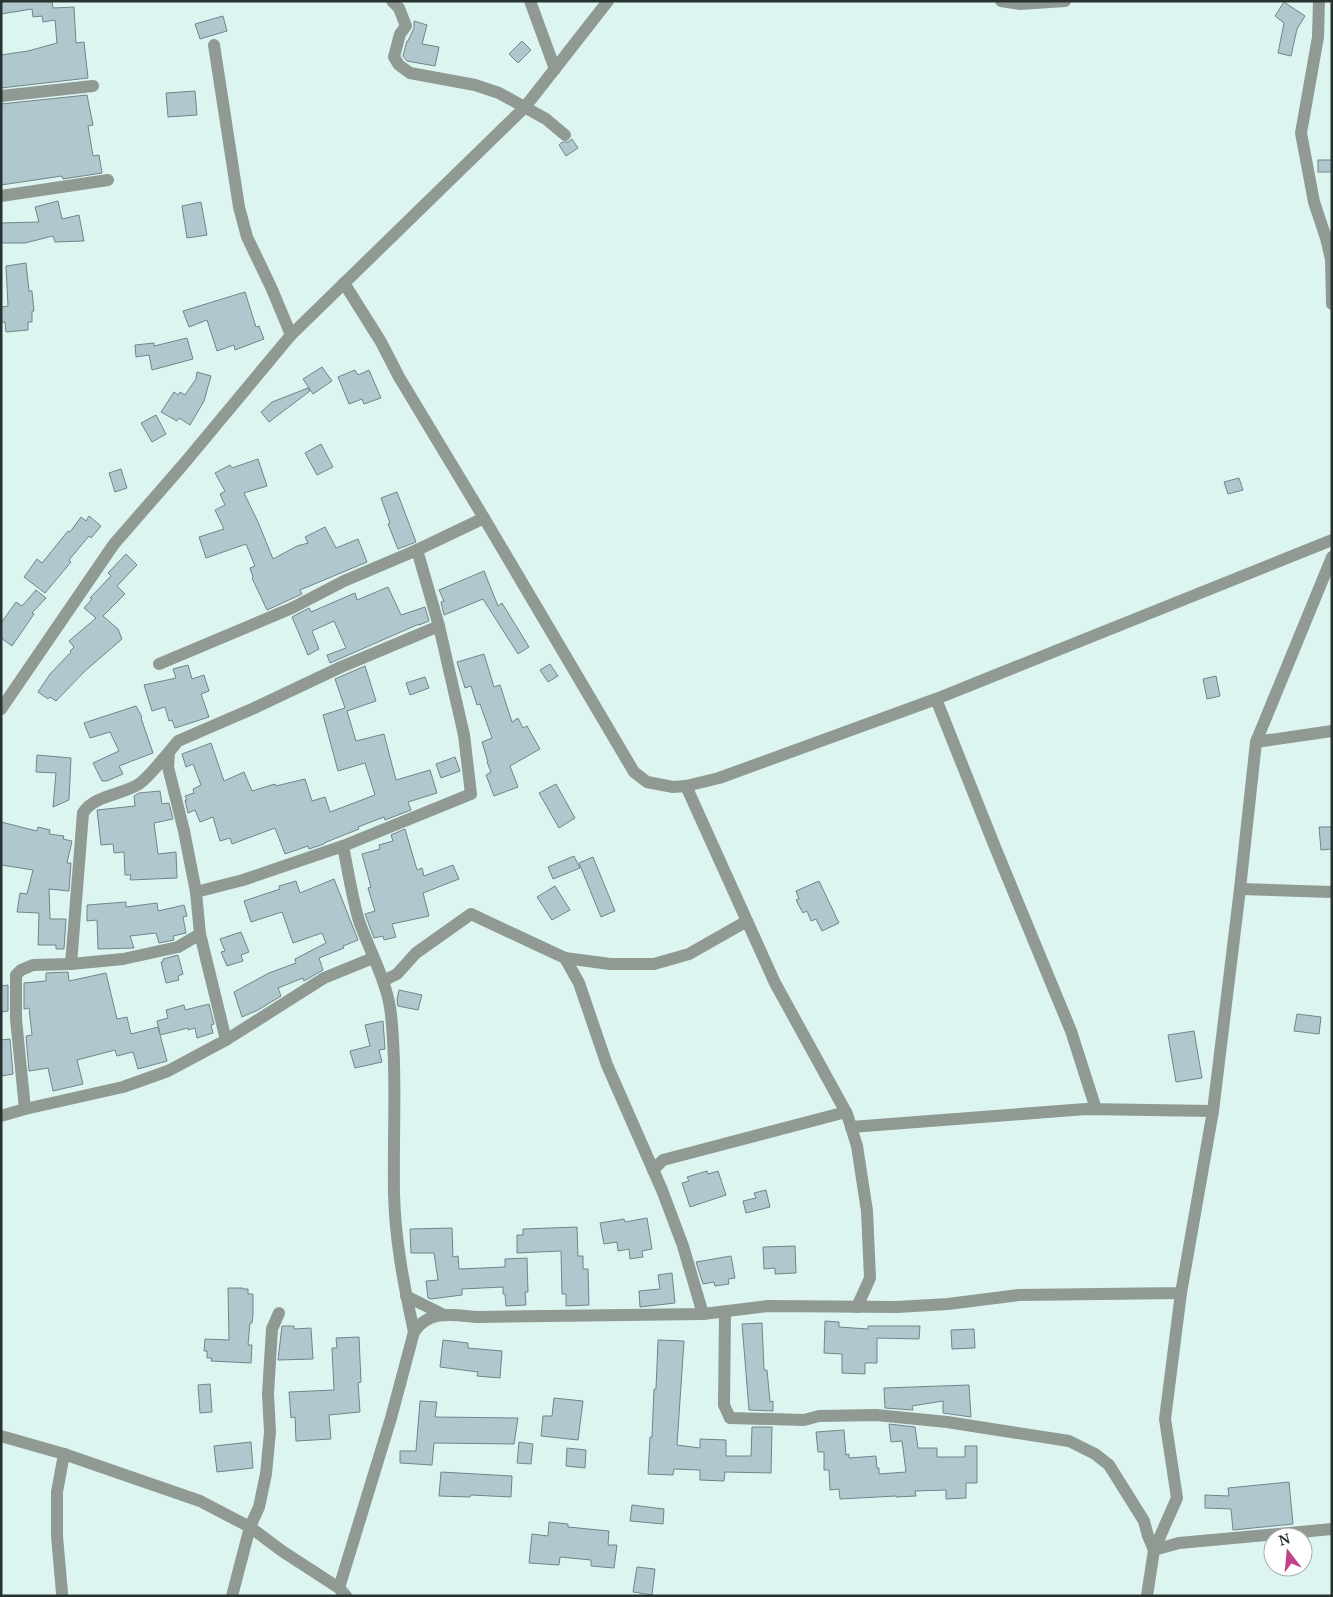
<svg xmlns="http://www.w3.org/2000/svg" width="1333" height="1597" viewBox="0 0 1333 1597" font-family="'Noto Serif',serif">
	<style>
		.building { fill: #b1c7ce; stroke: #70858b }
		.lines { fill: none; stroke-linecap: round; stroke-linejoin: round }
		.minor { stroke: #919993; stroke-width: 12 }
	</style>
	<rect width="100%" height="100%" fill="#ddf5f1"/>
	<g class="building">
		<polygon points="1,1 52,1 53,8 74,7 76,43 84,42 88,78 1,88 1,55 28,51 57,43 55,20 43,22 42,16 33,17 32,9 1,14"/>
		<polygon points="1284,2 1305,16 1297,29 1291,56 1278,53 1284,23 1275,16"/>
		<polygon points="223,16 227,31 200,39 195,24"/>
		<polygon points="414,21 427,25 422,44 439,47 435,66 407,61 403,56 407,41 408,41 414,28"/>
		<polygon points="522,41 531,50 518,63 509,54"/>
		<polygon points="195,91 197,115 168,117 166,93"/>
		<polygon points="87,95 93,125 88,126 93,156 99,155 102,173 63,179 62,176 1,185 1,104"/>
		<polygon points="572,139 578,148 566,156 559,145 562,142 568,142"/>
		<rect x="1318" y="160" width="14" height="12"/>
		<polygon points="58,201 62,219 79,215 84,241 55,242 53,236 25,243 1,243 1,223 39,222 35,207"/>
		<polygon points="201,202 207,235 187,238 182,206"/>
		<polygon points="26,263 29,291 32,291 34,311 32,311 32,322 28,322 28,330 6,332 5,322 1,323 1,307 8,306 6,266"/>
		<polygon points="245,292 256,327 259,326 264,339 235,350 234,345 217,351 207,320 189,327 183,311"/>
		<polygon points="187,338 193,359 152,370 149,355 136,357 135,345 154,343 154,346"/>
		<polygon points="322,367 332,381 313,394 303,379"/>
		<polygon points="355,370 358,375 369,370 381,398 364,404 362,399 349,404 338,377"/>
		<polygon points="197,372 211,376 204,401 190,425 179,418 177,421 161,412 174,392 178,395 180,392 185,395 196,379"/>
		<polygon points="308,388 310,391 269,422 261,412 272,402"/>
		<polygon points="156,415 166,434 152,442 141,423"/>
		<polygon points="321,444 333,467 317,475 305,453"/>
		<polygon points="258,459 267,486 244,493 258,522 273,559 297,546 308,543 305,537 325,527 336,548 358,539 367,562 300,590 302,594 267,610 252,578 253,577 250,568 255,566 246,544 206,558 199,537 224,529 215,510 225,505 220,494 225,491 215,473 230,465 232,468"/>
		<polygon points="121,469 127,488 115,492 109,473"/>
		<polygon points="1239,478 1243,490 1228,494 1224,482"/>
		<polygon points="397,492 416,542 398,549 388,524 390,523 381,498"/>
		<polygon points="89,516 101,526 91,538 89,536 69,560 71,562 45,593 24,577 37,559 42,563 68,531 70,532 81,517 86,521"/>
		<polygon points="126,554 137,565 117,586 125,594 103,616 118,629 122,639 85,671 56,701 50,697 48,699 38,692 50,674 71,652 70,651 74,647 69,641 96,618 84,608 92,599 90,598 111,576 108,573"/>
		<polygon points="484,571 498,606 502,603 529,647 518,654 483,599 444,615 441,602 444,601 439,590"/>
		<polygon points="388,587 401,615 425,607 429,621 419,625 419,624 330,663 327,655 346,648 334,621 312,631 319,649 308,655 292,617 309,608 311,612 355,593 357,600"/>
		<polygon points="36,590 46,598 32,613 34,614 12,646 1,638 1,623 16,602 22,606"/>
		<polygon points="484,654 494,687 500,685 512,722 518,718 523,728 527,726 540,749 510,766 518,787 494,796 486,775 491,772 487,762 488,762 482,742 492,738 480,704 477,705 471,686 465,688 457,662"/>
		<polygon points="550,664 558,676 548,682 540,670"/>
		<polygon points="188,665 192,679 204,675 209,691 201,694 209,717 175,728 172,720 169,721 165,707 152,711 144,685 176,678 173,669"/>
		<polygon points="365,666 376,701 347,711 356,741 384,734 396,780 430,770 437,793 408,802 411,810 385,820 384,817 358,827 359,829 324,843 324,844 309,849 308,846 285,854 275,828 232,844 230,838 220,841 213,817 200,822 195,810 188,813 185,800 187,800 185,796 194,793 193,789 201,785 193,764 186,767 182,754 211,743 224,781 244,772 252,791 275,784 276,786 305,779 312,801 325,797 330,812 375,795 365,763 338,771 323,715 345,708 335,679"/>
		<polygon points="1216,676 1220,696 1207,699 1203,679"/>
		<polygon points="425,677 429,688 410,695 406,683"/>
		<polygon points="136,706 142,717 141,718 153,753 119,766 123,774 107,781 102,781 93,763 119,751 110,732 90,738 84,723"/>
		<polygon points="37,755 71,758 69,800 53,807 56,773 36,772"/>
		<polygon points="455,757 460,771 441,778 436,764"/>
		<polygon points="556,784 575,818 559,828 539,793"/>
		<polygon points="160,791 162,804 169,803 173,819 154,823 158,854 176,852 177,878 130,880 131,875 125,875 124,852 114,853 113,844 101,845 97,810 135,806 134,796 139,793"/>
		<polygon points="1,822 37,831 38,827 50,830 49,834 64,836 63,839 72,841 67,863 71,863 69,891 49,889 50,919 66,919 64,949 56,949 56,945 38,945 39,913 17,912 20,893 27,894 33,870 1,865"/>
		<polygon points="1319,827 1332,827 1332,849 1321,850"/>
		<polygon points="405,829 417,870 422,868 424,876 453,865 459,879 423,893 429,916 392,924 396,937 384,940 383,936 374,938 365,914 375,911 368,888 371,887 362,854 380,849 379,845 393,841 391,835"/>
		<polygon points="574,856 580,868 553,879 548,867"/>
		<polygon points="593,857 615,911 601,917 579,863"/>
		<polygon points="334,879 358,940 343,946 344,948 319,958 323,970 304,981 303,978 278,988 281,996 258,1010 242,1017 234,992 269,973 296,963 295,959 326,943 322,933 293,943 282,912 251,922 244,901 280,889 279,886 296,881 300,893"/>
		<polygon points="819,881 839,923 822,931 816,919 811,921 807,911 803,913 796,900 799,899 796,891"/>
		<polygon points="555,886 570,910 552,920 537,897"/>
		<polygon points="126,902 126,907 157,903 158,911 184,905 187,916 183,917 186,933 173,936 174,940 159,943 156,933 130,936 134,948 98,949 97,920 87,921 87,905"/>
		<polygon points="241,932 249,952 241,955 243,961 227,966 221,952 225,951 220,939"/>
		<polygon points="178,955 183,974 178,976 179,980 166,983 161,962 163,962 163,959"/>
		<polygon points="68,972 69,981 106,973 117,1019 127,1017 131,1034 158,1027 160,1034 157,1021 168,1018 166,1010 184,1005 185,1010 209,1004 214,1024 211,1025 213,1033 197,1038 195,1028 188,1030 188,1028 160,1035 167,1061 138,1069 133,1052 117,1056 115,1050 77,1060 83,1084 53,1091 48,1068 29,1071 26,1036 32,1035 29,1008 24,1009 24,983 46,981 46,973"/>
		<polygon points="8,985 8,1011 1,1012 1,986"/>
		<polygon points="399,990 422,995 418,1010 398,1006 397,1000"/>
		<polygon points="1297,1014 1321,1017 1319,1034 1294,1031"/>
		<polygon points="383,1021 385,1049 379,1050 382,1062 355,1068 350,1051 370,1046 365,1025"/>
		<polygon points="1194,1031 1202,1078 1176,1082 1168,1035"/>
		<polygon points="10,1039 13,1074 1,1076 1,1040"/>
		<polygon points="707,1171 708,1174 718,1171 726,1195 690,1207 682,1183 689,1181 687,1177"/>
		<polygon points="766,1190 770,1207 746,1213 743,1201 756,1198 754,1193"/>
		<polygon points="647,1218 652,1249 642,1251 643,1257 630,1259 629,1249 618,1251 617,1242 604,1244 600,1223 624,1219 625,1222"/>
		<polygon points="577,1227 578,1256 583,1256 583,1269 588,1269 589,1305 566,1306 566,1294 562,1294 561,1251 517,1253 517,1235 523,1235 523,1229"/>
		<polygon points="452,1228 453,1257 458,1256 459,1269 505,1267 505,1259 527,1258 528,1292 525,1292 526,1305 506,1306 505,1294 503,1294 503,1287 462,1289 462,1295 431,1299 428,1298 426,1281 438,1280 434,1253 411,1253 410,1229"/>
		<polygon points="795,1246 796,1273 775,1274 775,1268 764,1269 763,1247"/>
		<polygon points="731,1256 735,1278 728,1279 729,1284 715,1286 714,1282 703,1284 696,1262"/>
		<polygon points="672,1273 675,1303 640,1307 639,1291 660,1289 658,1275"/>
		<polygon points="228,1288 243,1288 243,1289 248,1289 248,1294 253,1294 253,1315 252,1323 250,1323 248,1345 252,1345 251,1363 211,1361 212,1358 207,1358 207,1351 204,1351 205,1339 229,1340"/>
		<polygon points="825,1321 839,1322 839,1327 868,1329 868,1326 920,1326 919,1339 877,1338 877,1363 865,1363 865,1374 842,1373 842,1354 824,1353"/>
		<polygon points="762,1323 764,1370 767,1370 770,1402 773,1401 773,1411 749,1410 742,1324"/>
		<polygon points="282,1326 294,1326 294,1329 311,1328 313,1359 278,1360"/>
		<polygon points="974,1329 975,1348 952,1349 951,1330"/>
		<polygon points="359,1337 361,1382 358,1383 360,1412 329,1415 331,1439 296,1441 295,1417 291,1418 289,1392 334,1390 332,1348 337,1348 336,1338"/>
		<polygon points="443,1340 468,1343 468,1348 502,1351 500,1378 477,1376 478,1372 440,1367"/>
		<polygon points="658,1340 684,1341 677,1445 700,1448 700,1439 726,1440 726,1456 751,1456 752,1427 772,1427 771,1473 725,1472 724,1481 700,1480 700,1470 674,1469 673,1475 648,1474 650,1437 652,1437 654,1389 656,1389"/>
		<polygon points="210,1384 212,1412 200,1413 198,1385"/>
		<polygon points="969,1385 971,1417 943,1413 943,1401 912,1406 913,1410 885,1408 884,1388"/>
		<polygon points="554,1398 583,1401 578,1440 541,1436 543,1416 552,1416"/>
		<polygon points="420,1401 437,1402 435,1417 518,1418 514,1444 434,1443 432,1465 400,1463 400,1451 416,1451"/>
		<polygon points="889,1424 915,1427 918,1448 937,1448 937,1457 965,1457 965,1446 977,1446 977,1483 966,1483 966,1498 946,1499 946,1490 915,1491 916,1496 896,1497 896,1496 840,1499 839,1489 830,1490 829,1470 824,1470 824,1452 818,1452 816,1432 844,1430 846,1455 849,1454 849,1458 876,1456 877,1468 879,1468 879,1474 906,1472 902,1441 891,1442"/>
		<polygon points="251,1442 253,1468 217,1472 214,1446"/>
		<polygon points="519,1442 533,1444 531,1464 517,1463"/>
		<polygon points="567,1448 586,1450 585,1468 566,1466"/>
		<polygon points="441,1472 512,1476 511,1497 471,1495 470,1497 439,1496"/>
		<polygon points="1289,1482 1293,1524 1233,1530 1231,1509 1205,1508 1205,1495 1229,1496 1228,1488"/>
		<polygon points="632,1505 664,1509 663,1524 630,1521"/>
		<polygon points="549,1522 568,1524 568,1527 609,1531 608,1545 617,1545 614,1568 591,1566 591,1560 560,1557 559,1565 529,1563 532,1534 548,1536"/>
		<polygon points="637,1567 655,1569 652,1595 633,1592"/>
	</g>
	<g class="lines">
		<g class="minor">
			<polyline points="392,1 399,8 406,26 400,34 394,57 399,65 410,73 475,85 499,93 546,119 565,135"/>
			<polyline points="530,1 555,69"/>
			<polyline points="1001,1 1020,4 1065,1"/>
			<polyline points="1319,1 1318,37 1301,133 1314,202 1326,238 1331,259 1332,304"/>
			<polyline points="214,45 239,207 247,237 271,287 291,335"/>
			<polyline points="1,96 93,86"/>
			<polyline points="1,196 108,180"/>
			<polyline points="484,518 634,772 647,782 673,787 686,786 719,778 936,699 1332,540"/>
			<polyline points="159,664 292,608 344,581 417,550 484,518 399,377 381,342 344,283"/>
			<polyline points="936,699 995,847 1071,1031 1096,1109"/>
			<polyline points="1,709 114,544 182,466 291,335 525,107 608,1"/>
			<polyline points="1256,742 1332,731"/>
			<polyline points="686,786 775,983 847,1114 857,1146 867,1211 870,1278 857,1307"/>
			<path d="M 343,846 C 348,871 352,897 359,921 C 370,952 387,981 391,1014 C 397,1074 393,1133 394,1193 C 395,1240 404,1286 414,1332"/>
			<polyline points="1240,889 1332,892"/>
			<polyline points="196,892 243,880 343,846 471,794 464,735 439,626 417,550"/>
			<polyline points="565,958 579,983 607,1065 662,1190 683,1246 703,1314"/>
			<path d="M 71,964 L 83,813 C 94,795 122,795 139,784 C 150,776 160,762 169,752"/>
			<polyline points="383,981 397,974 416,953 471,914 565,958 610,964 654,964 689,954 747,921"/>
			<polyline points="226,1040 200,934 196,892 184,831 168,767 169,752 178,741 252,709 341,667 439,626"/>
			<polyline points="25,1109 16,1019 16,975 21,970 33,965 71,964 123,959 178,947 200,934"/>
			<polyline points="1,1116 25,1109 123,1087 168,1071 226,1040 324,978 373,958"/>
			<polyline points="851,1127 1086,1109 1213,1111"/>
			<polyline points="653,1170 663,1160 846,1112"/>
			<polyline points="406,1296 442,1314"/>
			<polyline points="725,1312 724,1405 730,1418 804,1420 819,1416 876,1415 947,1422 1069,1441 1095,1454 1109,1465 1144,1521 1148,1536 1154,1550 1179,1543 1332,1529"/>
			<polyline points="1,1436 64,1454 200,1501 250,1527 282,1551 339,1588 346,1596"/>
			<path d="M 339,1588 L 391,1418 L 414,1332 C 429,1309 454,1315 477,1317 L 703,1314 L 768,1306 L 897,1307 L 948,1304 L 1019,1295 L 1181,1293 L 1213,1111 L 1240,889 L 1256,742 L 1332,557"/>
			<polyline points="62,1593 57,1536 57,1492 64,1454"/>
			<polyline points="232,1596 250,1527 259,1507 266,1474 270,1432 268,1394 272,1329 279,1313"/>
			<polyline points="1147,1596 1154,1550 1177,1498 1165,1419 1181,1293"/>
		</g>
	</g>
	<rect width="1333" height="1597" fill="none" stroke="#283230" stroke-width="5"/>
	<g transform="translate(1288 1552) rotate(344)"><circle r="24" fill="#ffffff" stroke="#a9adac"/>
	<path d="M0-4L9 19L0 12L-9 19Z" fill="#c24088"/>
	<text y="-8" font-size="14" font-weight="bold" text-anchor="middle" fill="#283230">N</text>
	</g>
</svg>
